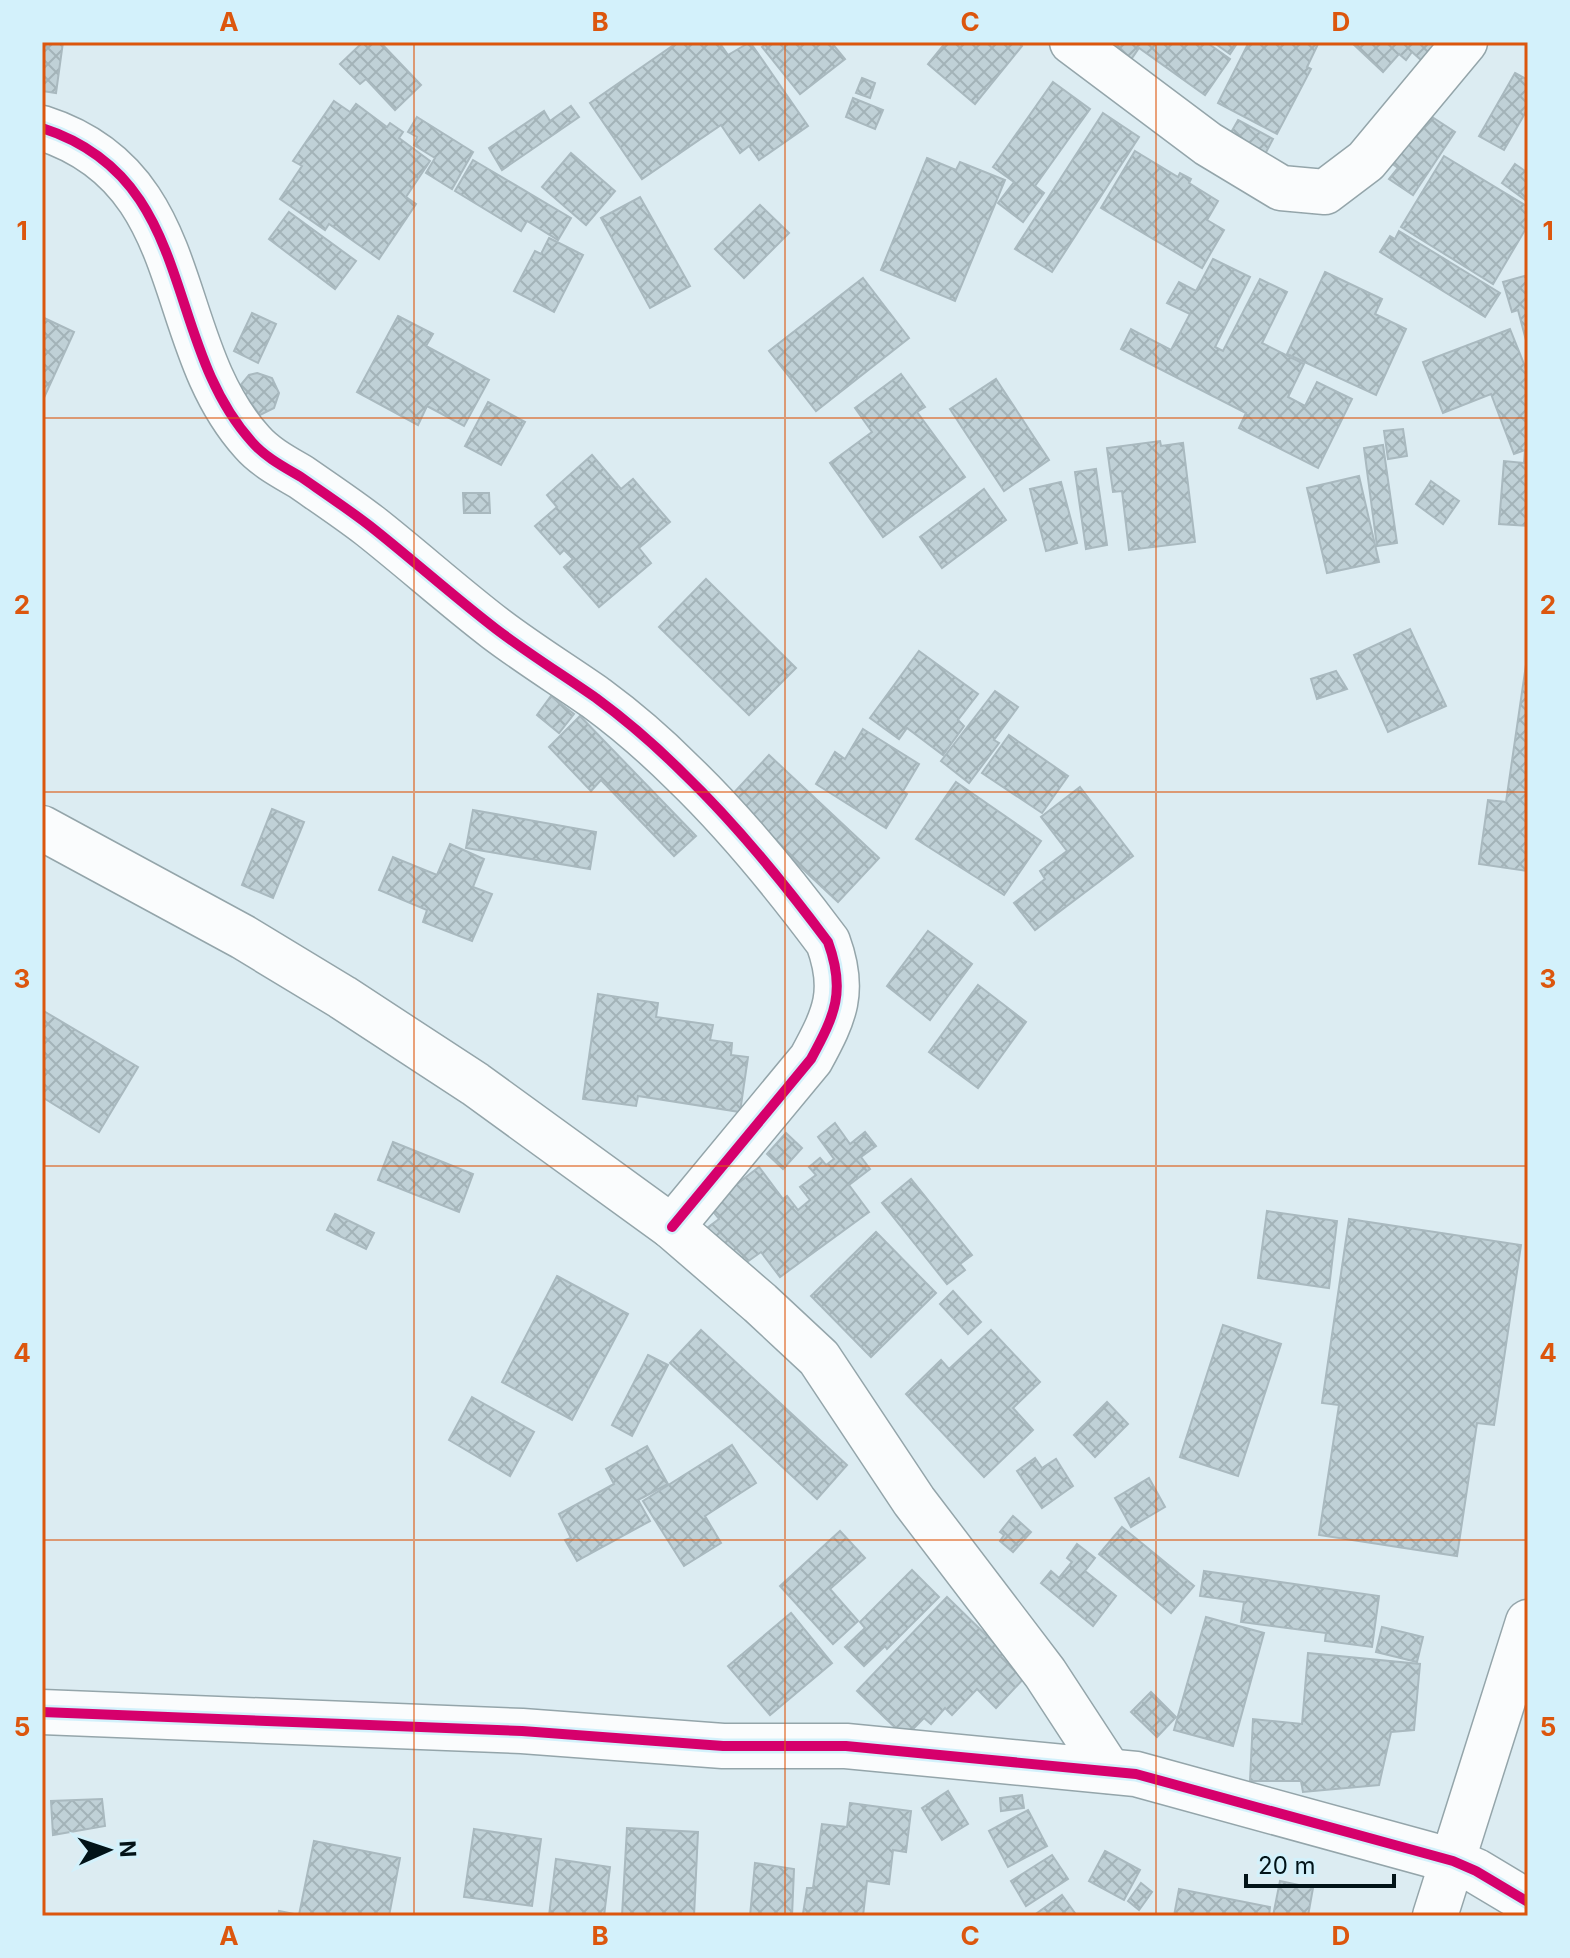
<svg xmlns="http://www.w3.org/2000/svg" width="1570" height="1958" viewBox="0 0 1570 1958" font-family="Inter,sans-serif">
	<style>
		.building { fill: url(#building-cross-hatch); stroke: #a9b9bf; stroke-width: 2 }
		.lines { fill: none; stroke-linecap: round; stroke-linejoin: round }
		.minor-casing { stroke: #94a5aa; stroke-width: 47 }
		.minor { stroke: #fafcfd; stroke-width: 44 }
		.cycleway-casing { stroke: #d3f1fb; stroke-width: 15 }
		.cycleway { stroke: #d6006c; stroke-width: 10 }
		.grid { fill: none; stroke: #dc560d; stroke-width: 2; stroke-opacity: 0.55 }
		.neatline { fill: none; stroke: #dc560d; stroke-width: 3 }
		.grid-label { font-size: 26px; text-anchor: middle; font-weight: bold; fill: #dc560d }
	</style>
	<defs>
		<pattern id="building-cross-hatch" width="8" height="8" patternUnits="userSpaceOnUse" patternTransform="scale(2)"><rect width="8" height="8" fill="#c0d1d7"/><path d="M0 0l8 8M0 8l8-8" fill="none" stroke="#a3b3b8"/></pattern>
	</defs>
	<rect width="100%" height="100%" fill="#dcecf2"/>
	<g class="building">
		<polygon points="42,42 63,42 56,93 42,91"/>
		<polygon points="363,42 380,42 421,85 395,110 366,79 360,84 340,64"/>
		<polygon points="678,42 719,42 728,55 750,42 808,126 759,160 749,146 740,153 721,125 642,179 590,103"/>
		<polygon points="768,42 831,42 845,59 800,94 762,47"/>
		<polygon points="946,42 1018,42 1022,46 975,104 928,64"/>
		<polygon points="1113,42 1206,42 1230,59 1205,95 1139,48 1121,74 1101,60"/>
		<polygon points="1213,42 1238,42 1230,54"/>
		<polygon points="1249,42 1319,42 1307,67 1311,69 1277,134 1218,103"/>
		<polygon points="1351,42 1437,42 1421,60 1412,52 1406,60 1399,54 1383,72"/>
		<polygon points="1515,73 1528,80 1528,108 1504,150 1479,136"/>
		<polygon points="862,78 875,83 870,98 856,93"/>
		<polygon points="1053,82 1090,109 1035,186 1044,193 1023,222 998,203 1014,182 993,167"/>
		<polygon points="853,98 883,110 875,129 846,117"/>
		<polygon points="334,101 350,112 356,104 387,127 390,123 403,132 399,138 430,161 406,197 416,204 379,259 329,224 325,230 280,199 302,166 293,161"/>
		<polygon points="571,106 579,117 502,170 489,148 544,111 550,121"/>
		<polygon points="1423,111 1455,132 1413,195 1389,179 1398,168 1390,162"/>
		<polygon points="1103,113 1139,137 1052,272 1015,249"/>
		<polygon points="417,117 473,152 452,189 426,173 435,158 414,145 417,137 408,132"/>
		<polygon points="1238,120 1273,139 1264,156 1229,136"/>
		<polygon points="1135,151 1178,177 1180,173 1191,179 1189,183 1218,201 1207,220 1224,230 1202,268 1101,208"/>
		<polygon points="571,153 615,191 586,225 542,187"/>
		<polygon points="1444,156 1528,207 1528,225 1493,284 1401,227"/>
		<polygon points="927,158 956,170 960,162 1005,180 955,301 881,270"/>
		<polygon points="473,160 571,218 558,240 527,221 521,231 455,191"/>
		<polygon points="1515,164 1528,173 1528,202 1502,183"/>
		<polygon points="640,197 690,286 650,308 601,218"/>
		<polygon points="760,205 789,233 744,278 715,249"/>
		<polygon points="289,212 356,261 335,289 269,239"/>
		<polygon points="1399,231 1500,293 1485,317 1380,252 1390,236 1395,239"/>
		<polygon points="549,238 583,255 554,312 514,291 535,251 541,254"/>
		<polygon points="1213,259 1250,277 1215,347 1223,351 1260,279 1287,292 1262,343 1304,364 1288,397 1305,406 1317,382 1352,399 1318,468 1239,428 1246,413 1121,349 1131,329 1171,350 1190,314 1167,303 1179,282 1196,291"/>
		<polygon points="1325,272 1382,299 1375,314 1406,329 1376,395 1287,354"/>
		<polygon points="1528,275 1528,348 1518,310 1512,312 1503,282"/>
		<polygon points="863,278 909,338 816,411 769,351"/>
		<polygon points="252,313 276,324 258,363 234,351"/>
		<polygon points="398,316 433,334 426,346 489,380 464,426 427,406 418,425 357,392"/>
		<polygon points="42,317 74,332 42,402"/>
		<polygon points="1510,329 1528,374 1528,449 1514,454 1491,394 1443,413 1423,362"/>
		<polygon points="257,373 272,378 279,393 274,408 260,415 239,387 249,375"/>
		<polygon points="901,374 925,407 917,412 965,477 883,537 830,463 872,432 855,408"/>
		<polygon points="996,379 1049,460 1004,491 950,409"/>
		<polygon points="488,402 525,422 501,465 465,446"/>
		<polygon points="1403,429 1407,456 1388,459 1384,431"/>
		<polygon points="1160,441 1161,446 1183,443 1195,542 1129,550 1122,491 1113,492 1107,448"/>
		<polygon points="1383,445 1397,543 1377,546 1364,448"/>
		<polygon points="1525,450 1528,450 1528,526 1499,524 1504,461 1524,463"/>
		<polygon points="592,455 621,489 633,479 670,522 639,548 651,563 599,607 564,567 573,559 564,550 560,554 535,526 557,507 547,495"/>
		<polygon points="1096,469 1107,545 1086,549 1075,472"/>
		<polygon points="1359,476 1379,562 1327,573 1307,488"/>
		<polygon points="1431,481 1459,501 1443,524 1416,504"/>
		<polygon points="1061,482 1077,543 1046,551 1030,489"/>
		<polygon points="984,489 1006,520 942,568 920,537"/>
		<polygon points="463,493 489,493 490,513 464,513"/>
		<polygon points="706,579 796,668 749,715 659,627"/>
		<polygon points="1410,629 1446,706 1388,732 1354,655"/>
		<polygon points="919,651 978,694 958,720 964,726 943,755 907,728 899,739 870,718"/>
		<polygon points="1528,651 1528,871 1479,864 1488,800 1506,802"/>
		<polygon points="1336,671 1347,689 1317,699 1311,679"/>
		<polygon points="995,691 1018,707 994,740 999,743 969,783 941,761"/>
		<polygon points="551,696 574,714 559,733 537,715"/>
		<polygon points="580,716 696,836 674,856 601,780 591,791 549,747"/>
		<polygon points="863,729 919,764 903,791 907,794 886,828 816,784 835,752 845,759"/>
		<polygon points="1009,735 1068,776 1042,813 982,773"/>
		<polygon points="769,755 879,858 838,902 728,799"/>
		<polygon points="956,782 1041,841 1004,895 916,839"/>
		<polygon points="1080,787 1133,856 1035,930 1014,903 1045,879 1040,871 1067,851 1041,817"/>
		<polygon points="272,809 304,822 273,898 242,885"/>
		<polygon points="473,810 596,832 590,869 466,848"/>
		<polygon points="450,844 484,859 473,887 492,894 472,941 423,922 427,910 379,890 393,857 437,875"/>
		<polygon points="928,931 972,964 930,1020 887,986"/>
		<polygon points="978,985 1026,1022 978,1088 929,1052"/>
		<polygon points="598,994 658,1003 656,1017 713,1025 710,1040 732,1043 731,1055 748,1057 740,1112 638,1096 636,1106 583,1099"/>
		<polygon points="42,1010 138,1067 99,1132 42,1097"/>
		<polygon points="835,1123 850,1144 865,1132 876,1146 861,1157 870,1169 849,1185 869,1212 780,1277 761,1252 737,1269 707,1228 719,1219 711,1209 725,1198 723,1195 759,1167 783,1199 787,1196 798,1210 810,1200 800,1187 816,1175 809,1167 820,1158 826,1165 834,1159 818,1137"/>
		<polygon points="786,1133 802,1148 783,1169 767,1154"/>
		<polygon points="393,1142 473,1174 459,1212 378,1180"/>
		<polygon points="911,1179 972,1255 960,1264 965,1270 947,1284 882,1203"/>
		<polygon points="1267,1211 1337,1221 1329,1288 1258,1278"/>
		<polygon points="335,1214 374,1233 366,1249 327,1230"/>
		<polygon points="1349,1219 1521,1245 1494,1425 1477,1423 1457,1556 1319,1535 1339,1405 1322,1403"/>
		<polygon points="876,1232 936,1293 871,1357 811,1296"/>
		<polygon points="557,1276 628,1314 572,1420 502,1382"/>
		<polygon points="953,1291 981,1322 968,1334 940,1304"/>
		<polygon points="1223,1325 1281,1344 1238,1476 1180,1457"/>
		<polygon points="701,1330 847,1465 817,1499 670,1363"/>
		<polygon points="991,1330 1040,1382 1013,1408 1033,1430 984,1477 906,1394 941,1360 949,1369"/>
		<polygon points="648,1355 668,1365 632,1436 612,1425"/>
		<polygon points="472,1397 534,1432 510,1476 449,1440"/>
		<polygon points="1107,1402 1128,1424 1095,1457 1074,1435"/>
		<polygon points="732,1445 756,1483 705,1516 721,1543 684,1566 643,1501"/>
		<polygon points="647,1446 668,1484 638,1500 650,1521 577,1561 565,1540 571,1538 559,1514 614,1484 606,1469"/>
		<polygon points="1035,1458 1042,1468 1056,1459 1073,1486 1042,1508 1017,1471"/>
		<polygon points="1149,1478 1165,1507 1131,1527 1115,1498"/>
		<polygon points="1013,1516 1031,1532 1013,1552 1000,1541 1004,1535 1000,1532"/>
		<polygon points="1122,1527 1194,1586 1171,1613 1099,1554"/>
		<polygon points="840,1531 865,1558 830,1589 858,1621 833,1644 780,1586"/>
		<polygon points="1077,1544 1095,1558 1085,1571 1116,1596 1093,1626 1041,1583 1051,1571 1059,1578 1072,1562 1067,1558"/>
		<polygon points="912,1570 939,1597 887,1649 885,1646 864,1666 845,1647 865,1628 860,1622"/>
		<polygon points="1204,1571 1379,1596 1372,1647 1325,1641 1326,1633 1241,1622 1244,1602 1200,1596"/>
		<polygon points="947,1597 1027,1675 996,1708 977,1689 952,1715 945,1708 931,1724 924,1718 905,1737 857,1691"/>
		<polygon points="791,1613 832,1663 770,1715 728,1666"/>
		<polygon points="1206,1617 1264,1633 1233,1746 1174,1730"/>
		<polygon points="1382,1627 1423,1637 1417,1662 1376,1652"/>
		<polygon points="1308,1653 1420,1664 1414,1730 1391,1732 1379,1785 1303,1792 1301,1781 1250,1781 1253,1719 1302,1724"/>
		<polygon points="1151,1692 1176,1717 1157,1737 1131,1712"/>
		<polygon points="948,1791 968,1824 942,1840 922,1808"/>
		<polygon points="1022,1795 1024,1808 1001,1811 1000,1798"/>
		<polygon points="102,1799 105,1826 53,1835 51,1801"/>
		<polygon points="850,1803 911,1811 906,1852 893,1850 889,1884 867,1881 863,1916 796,1916 797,1914 803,1914 807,1888 813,1888 822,1824 847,1827"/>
		<polygon points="1028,1810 1047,1846 1008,1867 989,1831"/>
		<polygon points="627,1828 698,1832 694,1916 622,1916"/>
		<polygon points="474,1829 541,1839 532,1906 464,1897"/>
		<polygon points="314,1841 400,1858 389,1916 278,1916 279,1911 299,1915"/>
		<polygon points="1105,1851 1140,1870 1124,1900 1089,1881"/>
		<polygon points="1052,1855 1068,1879 1026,1906 1011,1881"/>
		<polygon points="556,1859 610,1867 604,1916 549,1916"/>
		<polygon points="755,1863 794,1869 792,1916 750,1916"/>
		<polygon points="1280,1881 1313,1888 1308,1916 1273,1916"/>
		<polygon points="1141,1883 1152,1892 1139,1910 1128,1901"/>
		<polygon points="1179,1889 1270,1907 1269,1916 1174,1916"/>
		<polygon points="1062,1895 1077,1916 1033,1916"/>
	</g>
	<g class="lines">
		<g class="minor-casing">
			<g id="minor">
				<polyline points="1072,42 1208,144 1281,188 1325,192 1366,161 1465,42"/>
				<path d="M 42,128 C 198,178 161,341 252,442 C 265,457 284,467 301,477 C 324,493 348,509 370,526 C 413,560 453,596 496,629 C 529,654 563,675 596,698 C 626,720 656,746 683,773 C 736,824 784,883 828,942 C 846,991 835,1015 811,1059 L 672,1227"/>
				<polyline points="42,828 243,937 342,997 475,1084 672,1227 760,1303 819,1358 914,1501 1045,1673 1109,1771"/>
				<polyline points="42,1712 522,1731 723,1746 846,1746 1136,1774 1453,1861 1476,1871 1528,1902"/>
				<polyline points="1435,1916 1528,1622"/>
			</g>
		</g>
		<use href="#minor" class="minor"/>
		<g class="cycleway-casing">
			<g id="cycleway">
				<path d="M 42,128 C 198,178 161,341 252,442 C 265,457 284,467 301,477 C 324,493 348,509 370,526 C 413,560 453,596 496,629 C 529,654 563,675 596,698 C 626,720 656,746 683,773 C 736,824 784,883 828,942 C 846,991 835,1015 811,1059 L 672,1227"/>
				<polyline points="42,1712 522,1731 723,1746 846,1746 1136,1774 1453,1861 1476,1871 1528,1902"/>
			</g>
		</g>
		<use href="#cycleway" class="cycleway"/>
	</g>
	<path class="grid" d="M 414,42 L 414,1916M 785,42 L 785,1916M 1156,42 L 1156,1916M 42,418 L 1528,418M 42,792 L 1528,792M 42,1166 L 1528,1166M 42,1540 L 1528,1540"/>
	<rect width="1570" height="1958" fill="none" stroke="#d3f1fb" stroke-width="88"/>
	<g transform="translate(108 1850) rotate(87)" stroke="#d3f1fb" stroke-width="6" paint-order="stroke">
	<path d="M0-6L14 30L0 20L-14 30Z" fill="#021318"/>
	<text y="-12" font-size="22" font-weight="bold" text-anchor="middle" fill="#021318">N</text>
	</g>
	<path d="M1246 1874v12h148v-12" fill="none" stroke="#021318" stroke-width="4"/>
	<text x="1258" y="1874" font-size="24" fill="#021318" stroke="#d3f1fb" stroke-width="6" paint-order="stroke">20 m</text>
	<rect x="44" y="44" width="1482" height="1870" class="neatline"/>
	<g class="grid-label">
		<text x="229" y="31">A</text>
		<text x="600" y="31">B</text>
		<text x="970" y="31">C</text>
		<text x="1341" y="31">D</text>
		<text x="22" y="240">1</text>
		<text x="1548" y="240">1</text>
		<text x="22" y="614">2</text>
		<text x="1548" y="614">2</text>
		<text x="22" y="988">3</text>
		<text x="1548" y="988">3</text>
		<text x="22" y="1362">4</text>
		<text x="1548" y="1362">4</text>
		<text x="22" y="1736">5</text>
		<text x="1548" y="1736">5</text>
		<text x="229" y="1945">A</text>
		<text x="600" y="1945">B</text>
		<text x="970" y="1945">C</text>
		<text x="1341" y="1945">D</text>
	</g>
</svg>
